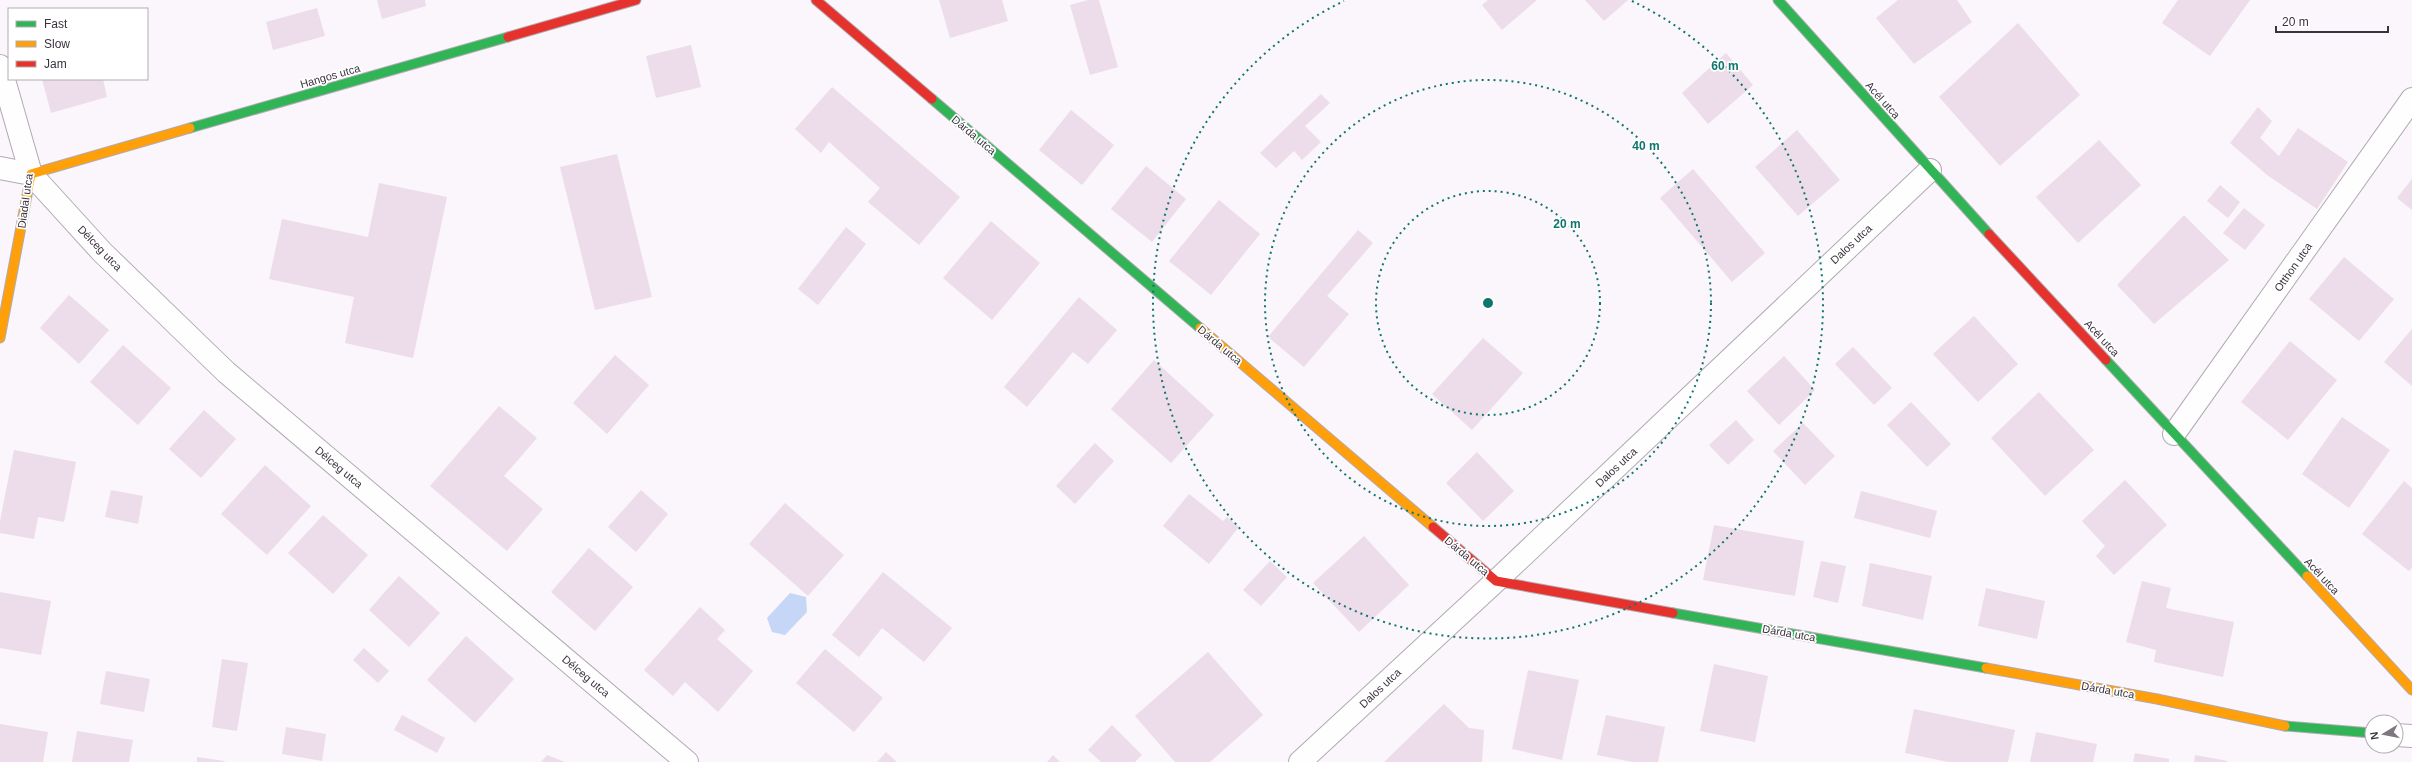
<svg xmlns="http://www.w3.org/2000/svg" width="2412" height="762" viewBox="0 0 2412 762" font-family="Helvetica,sans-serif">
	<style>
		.water { fill: #c6d6f7 }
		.building { fill: #edddea }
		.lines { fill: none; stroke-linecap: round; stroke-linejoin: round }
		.street-casing { stroke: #b0abb2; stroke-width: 24 }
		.fast-casing { stroke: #b0abb2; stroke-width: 11 }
		.slow-casing { stroke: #b0abb2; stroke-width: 11 }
		.jam-casing { stroke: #b0abb2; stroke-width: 11 }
		.street { stroke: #fefefe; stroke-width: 22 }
		.fast { stroke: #30b455; stroke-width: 9 }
		.slow { stroke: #ff9f0a; stroke-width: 9 }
		.jam { stroke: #e5322d; stroke-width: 9 }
		.ring { fill: none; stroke: #0f766e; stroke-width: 2; stroke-dasharray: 2 4 }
		.labels { text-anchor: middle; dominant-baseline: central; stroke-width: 3.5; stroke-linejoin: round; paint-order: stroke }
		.street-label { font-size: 11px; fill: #3a323e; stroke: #fff }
		.centre { fill: #0f766e; stroke: #fff; stroke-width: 2 }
		.ring-label { font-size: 12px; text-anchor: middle; font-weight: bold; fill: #0f766e; stroke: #fff; stroke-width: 3.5; stroke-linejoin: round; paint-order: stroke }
	</style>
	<rect width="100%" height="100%" fill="#faf6fb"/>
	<polygon class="water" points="790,593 806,597 807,612 785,635 772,632 767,618"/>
	<g class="building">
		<polygon points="377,0 425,0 426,6 382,19"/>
		<polygon points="939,0 1002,0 1008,21 950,38"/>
		<polygon points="1088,0 1099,0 1118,67 1090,75 1070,5"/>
		<polygon points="1488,0 1537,0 1502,30 1482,5"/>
		<polygon points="1585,0 1628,0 1604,21"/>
		<polygon points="1898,0 1957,0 1972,22 1914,64 1876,18"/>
		<polygon points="2178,0 2250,0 2210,56 2162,23"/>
		<polygon points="317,8 325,36 273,50 266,22"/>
		<polygon points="2018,23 2080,95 2000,166 1939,97"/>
		<polygon points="691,45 701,87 656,98 646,56"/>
		<polygon points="1726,53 1753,85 1708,124 1682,93"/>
		<polygon points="42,79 103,79 107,97 51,113"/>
		<polygon points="832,87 960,197 919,245 868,202 880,188 829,142 821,153 795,129"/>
		<polygon points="1321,94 1330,103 1305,126 1321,142 1302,160 1294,151 1276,168 1260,153"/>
		<polygon points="2258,107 2272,121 2260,138 2279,156 2298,128 2348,162 2317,209 2267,175 2230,143"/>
		<polygon points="1071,110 1114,145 1082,185 1039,150"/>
		<polygon points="1797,130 1840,180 1798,216 1755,167"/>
		<polygon points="2099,140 2141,185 2078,243 2036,197"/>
		<polygon points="617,154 652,297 595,310 560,167"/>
		<polygon points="1146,166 1186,199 1152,242 1111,209"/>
		<polygon points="1693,169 1765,253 1732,282 1660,198"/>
		<polygon points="2412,179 2412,210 2397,198"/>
		<polygon points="379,183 447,197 413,358 345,343 354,297 269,279 282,219 368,237"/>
		<polygon points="2220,185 2240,202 2228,218 2207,201"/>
		<polygon points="1219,200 1260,234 1211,295 1169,261"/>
		<polygon points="2244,208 2265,225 2245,250 2223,233"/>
		<polygon points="2184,215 2229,260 2154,324 2117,285"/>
		<polygon points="991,221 1040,263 992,320 943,278"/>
		<polygon points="846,227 866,244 818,305 798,289"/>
		<polygon points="1358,230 1373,243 1327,296 1349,314 1304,367 1268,337"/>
		<polygon points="2344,257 2394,299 2359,341 2309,299"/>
		<polygon points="69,295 109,330 79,364 40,328"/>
		<polygon points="1079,297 1117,330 1088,364 1073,352 1027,407 1004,387"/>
		<polygon points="1974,316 2018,364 1978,402 1933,354"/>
		<polygon points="2412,329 2412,386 2384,362"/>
		<polygon points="1483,338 1523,373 1472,430 1432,394"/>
		<polygon points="2290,341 2337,380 2288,440 2241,402"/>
		<polygon points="123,345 171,388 138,425 90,382"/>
		<polygon points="1853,347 1892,388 1874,405 1835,364"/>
		<polygon points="615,355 649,385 607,434 573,403"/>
		<polygon points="1784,356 1815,390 1779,425 1747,391"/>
		<polygon points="1154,360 1214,415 1171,463 1111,409"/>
		<polygon points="2039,392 2094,450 2045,496 1991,438"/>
		<polygon points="1911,402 1951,444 1927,467 1887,425"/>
		<polygon points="499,406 537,438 504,476 543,509 507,551 430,486"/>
		<polygon points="204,410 236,439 201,478 169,449"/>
		<polygon points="2342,417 2390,450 2349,508 2302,474"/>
		<polygon points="1736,420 1754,440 1728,465 1709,445"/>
		<polygon points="1803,423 1835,456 1805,485 1773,451"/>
		<polygon points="1095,443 1114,461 1075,504 1056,486"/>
		<polygon points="14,450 76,462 64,522 38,517 34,539 0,533 0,521"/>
		<polygon points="1477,452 1514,491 1483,521 1446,483"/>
		<polygon points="265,465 311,506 267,555 221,514"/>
		<polygon points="2125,480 2167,525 2114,575 2096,556 2105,546 2082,521"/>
		<polygon points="2404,481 2412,488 2412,568 2409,571 2362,534"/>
		<polygon points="111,490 143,496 138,524 105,517"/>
		<polygon points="641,490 668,514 636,552 608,527"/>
		<polygon points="1861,491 1937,511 1930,538 1854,518"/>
		<polygon points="1189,494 1223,521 1227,517 1239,527 1209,564 1163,526"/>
		<polygon points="785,503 844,555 808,596 749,544"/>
		<polygon points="323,515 368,555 333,594 288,553"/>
		<polygon points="1714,525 1804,541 1795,596 1703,580"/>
		<polygon points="1364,536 1409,585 1359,632 1313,583"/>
		<polygon points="589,548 633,587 595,631 551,592"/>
		<polygon points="1270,561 1287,577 1261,606 1243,590"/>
		<polygon points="1821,561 1846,566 1838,603 1813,597"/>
		<polygon points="1870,563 1932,576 1923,620 1862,606"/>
		<polygon points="883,572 952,628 924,662 882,628 859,657 832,635"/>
		<polygon points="399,576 440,613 409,647 369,610"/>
		<polygon points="2142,581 2171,588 2166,608 2234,622 2223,677 2154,662 2156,650 2126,642"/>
		<polygon points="1986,588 2045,601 2037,639 1978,626"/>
		<polygon points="0,592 51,601 41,655 0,648"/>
		<polygon points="700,607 725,630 717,639 753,671 718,712 685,682 673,696 644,670"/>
		<polygon points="466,636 514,679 475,723 427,680"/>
		<polygon points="364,648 389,671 378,683 353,660"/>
		<polygon points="825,649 883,698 854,732 796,683"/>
		<polygon points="1208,652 1263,715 1210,762 1175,762 1135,716"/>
		<polygon points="222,659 248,663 237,731 212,727"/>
		<polygon points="1714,664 1768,676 1755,742 1700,731"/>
		<polygon points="1528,670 1579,680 1562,760 1512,749"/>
		<polygon points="106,671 150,679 144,712 100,704"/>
		<polygon points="1444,704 1469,728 1484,730 1482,762 1384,762"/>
		<polygon points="1914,709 2015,730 2008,762 1948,762 1905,753"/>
		<polygon points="402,715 445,738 437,753 394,730"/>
		<polygon points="1606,715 1665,727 1658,762 1632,762 1597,755"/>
		<polygon points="0,724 48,732 43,762 0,762"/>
		<polygon points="1112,725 1142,755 1135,762 1101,762 1088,750"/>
		<polygon points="286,727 326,734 322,761 282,754"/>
		<polygon points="77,731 133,740 129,762 72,762"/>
		<polygon points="2036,732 2097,744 2093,762 2030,762"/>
		<polygon points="886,752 897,762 877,762"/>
		<polygon points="2135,753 2169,759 2169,762 2133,762"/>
		<polygon points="547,755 565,762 541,762"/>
		<polygon points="1053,755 1060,762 1047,762"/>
		<polygon points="2195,755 2228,761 2227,762 2194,762"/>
		<polygon points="197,757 225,761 224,762 197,762"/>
	</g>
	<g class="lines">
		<g class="street-casing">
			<g id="street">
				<polyline points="0,66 31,174"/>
				<polyline points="0,168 31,174 102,252 226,372 687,762"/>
				<polyline points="2174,434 2412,99"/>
				<polyline points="2396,735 2412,736"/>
				<polyline points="1300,762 1496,581 1930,170"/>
			</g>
		</g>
		<g class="fast-casing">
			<g id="fast">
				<polyline points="1778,0 1989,234"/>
				<polyline points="932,99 1200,328"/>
				<polyline points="190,128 508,37"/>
				<polyline points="2106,360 2307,576"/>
				<polyline points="1673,613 1986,668"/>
				<polyline points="2285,726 2372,733"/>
			</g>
		</g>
		<g class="slow-casing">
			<g id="slow">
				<polyline points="1200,328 1433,527"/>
				<polyline points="0,338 31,174 190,128"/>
				<polyline points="2307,576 2412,690"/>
				<polyline points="1986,668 2157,699 2285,726"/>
			</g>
		</g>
		<g class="jam-casing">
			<g id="jam">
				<polyline points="816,0 932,99"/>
				<polyline points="508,37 636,0"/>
				<polyline points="1989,234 2106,360"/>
				<polyline points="1433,527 1496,581 1673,613"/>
			</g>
		</g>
		<use href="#street" class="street"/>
		<use href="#fast" class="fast"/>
		<use href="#slow" class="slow"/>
		<use href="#jam" class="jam"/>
	</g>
	<g class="ring">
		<circle cx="1488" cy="303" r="112"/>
		<circle cx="1488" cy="303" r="223"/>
		<path d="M1632 1A335 335 0 1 1 1344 1"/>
	</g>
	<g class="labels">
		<g class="street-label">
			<text transform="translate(330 76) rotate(-16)">Hangos utca</text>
			<text transform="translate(1883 100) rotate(48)">Acél utca</text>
			<text transform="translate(974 135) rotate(40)">Dárda utca</text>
			<text transform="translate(25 201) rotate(-82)">Diadal utca</text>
			<text transform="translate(1851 244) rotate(-43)">Dalos utca</text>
			<text transform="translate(100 248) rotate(46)">Délceg utca</text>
			<text transform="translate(2293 267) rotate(-55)">Otthon utca</text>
			<text transform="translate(2102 338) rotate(47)">Acél utca</text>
			<text transform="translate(1220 345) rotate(40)">Dárda utca</text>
			<text transform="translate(339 467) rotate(40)">Délceg utca</text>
			<text transform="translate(1616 467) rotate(-43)">Dalos utca</text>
			<text transform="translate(1467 556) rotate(40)">Dárda utca</text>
			<text transform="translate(2322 576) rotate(47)">Acél utca</text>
			<text transform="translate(1789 633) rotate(10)">Dárda utca</text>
			<text transform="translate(586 676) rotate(40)">Délceg utca</text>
			<text transform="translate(1380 688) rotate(-43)">Dalos utca</text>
			<text transform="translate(2108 690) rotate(10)">Dárda utca</text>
		</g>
	</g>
	<circle cx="1488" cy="303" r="6" class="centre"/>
	<g class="ring-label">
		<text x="1725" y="70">60 m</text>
		<text x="1646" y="150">40 m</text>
		<text x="1567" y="228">20 m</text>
	</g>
	<rect x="8" y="8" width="140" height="72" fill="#ffffff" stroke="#b0adb2"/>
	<rect x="16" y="21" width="20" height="6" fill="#30b455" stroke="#b0adb2"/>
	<text x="44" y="28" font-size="12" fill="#3a323e">Fast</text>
	<rect x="16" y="41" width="20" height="6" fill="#ff9f0a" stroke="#b0adb2"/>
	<text x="44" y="48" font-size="12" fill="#3a323e">Slow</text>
	<rect x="16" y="61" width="20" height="6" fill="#e5322d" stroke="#b0adb2"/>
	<text x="44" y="68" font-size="12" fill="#3a323e">Jam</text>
	<g transform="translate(2384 734) rotate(260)"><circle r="19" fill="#ffffff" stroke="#b0adb2"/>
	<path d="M0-3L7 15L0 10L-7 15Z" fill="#7d7780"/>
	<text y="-6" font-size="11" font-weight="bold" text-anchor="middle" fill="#3a323e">N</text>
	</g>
	<path d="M2276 26v6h112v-6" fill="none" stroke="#3a323e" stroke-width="2"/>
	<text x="2282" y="26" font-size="12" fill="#3a323e" stroke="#ffffff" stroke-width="3" paint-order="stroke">20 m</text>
</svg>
